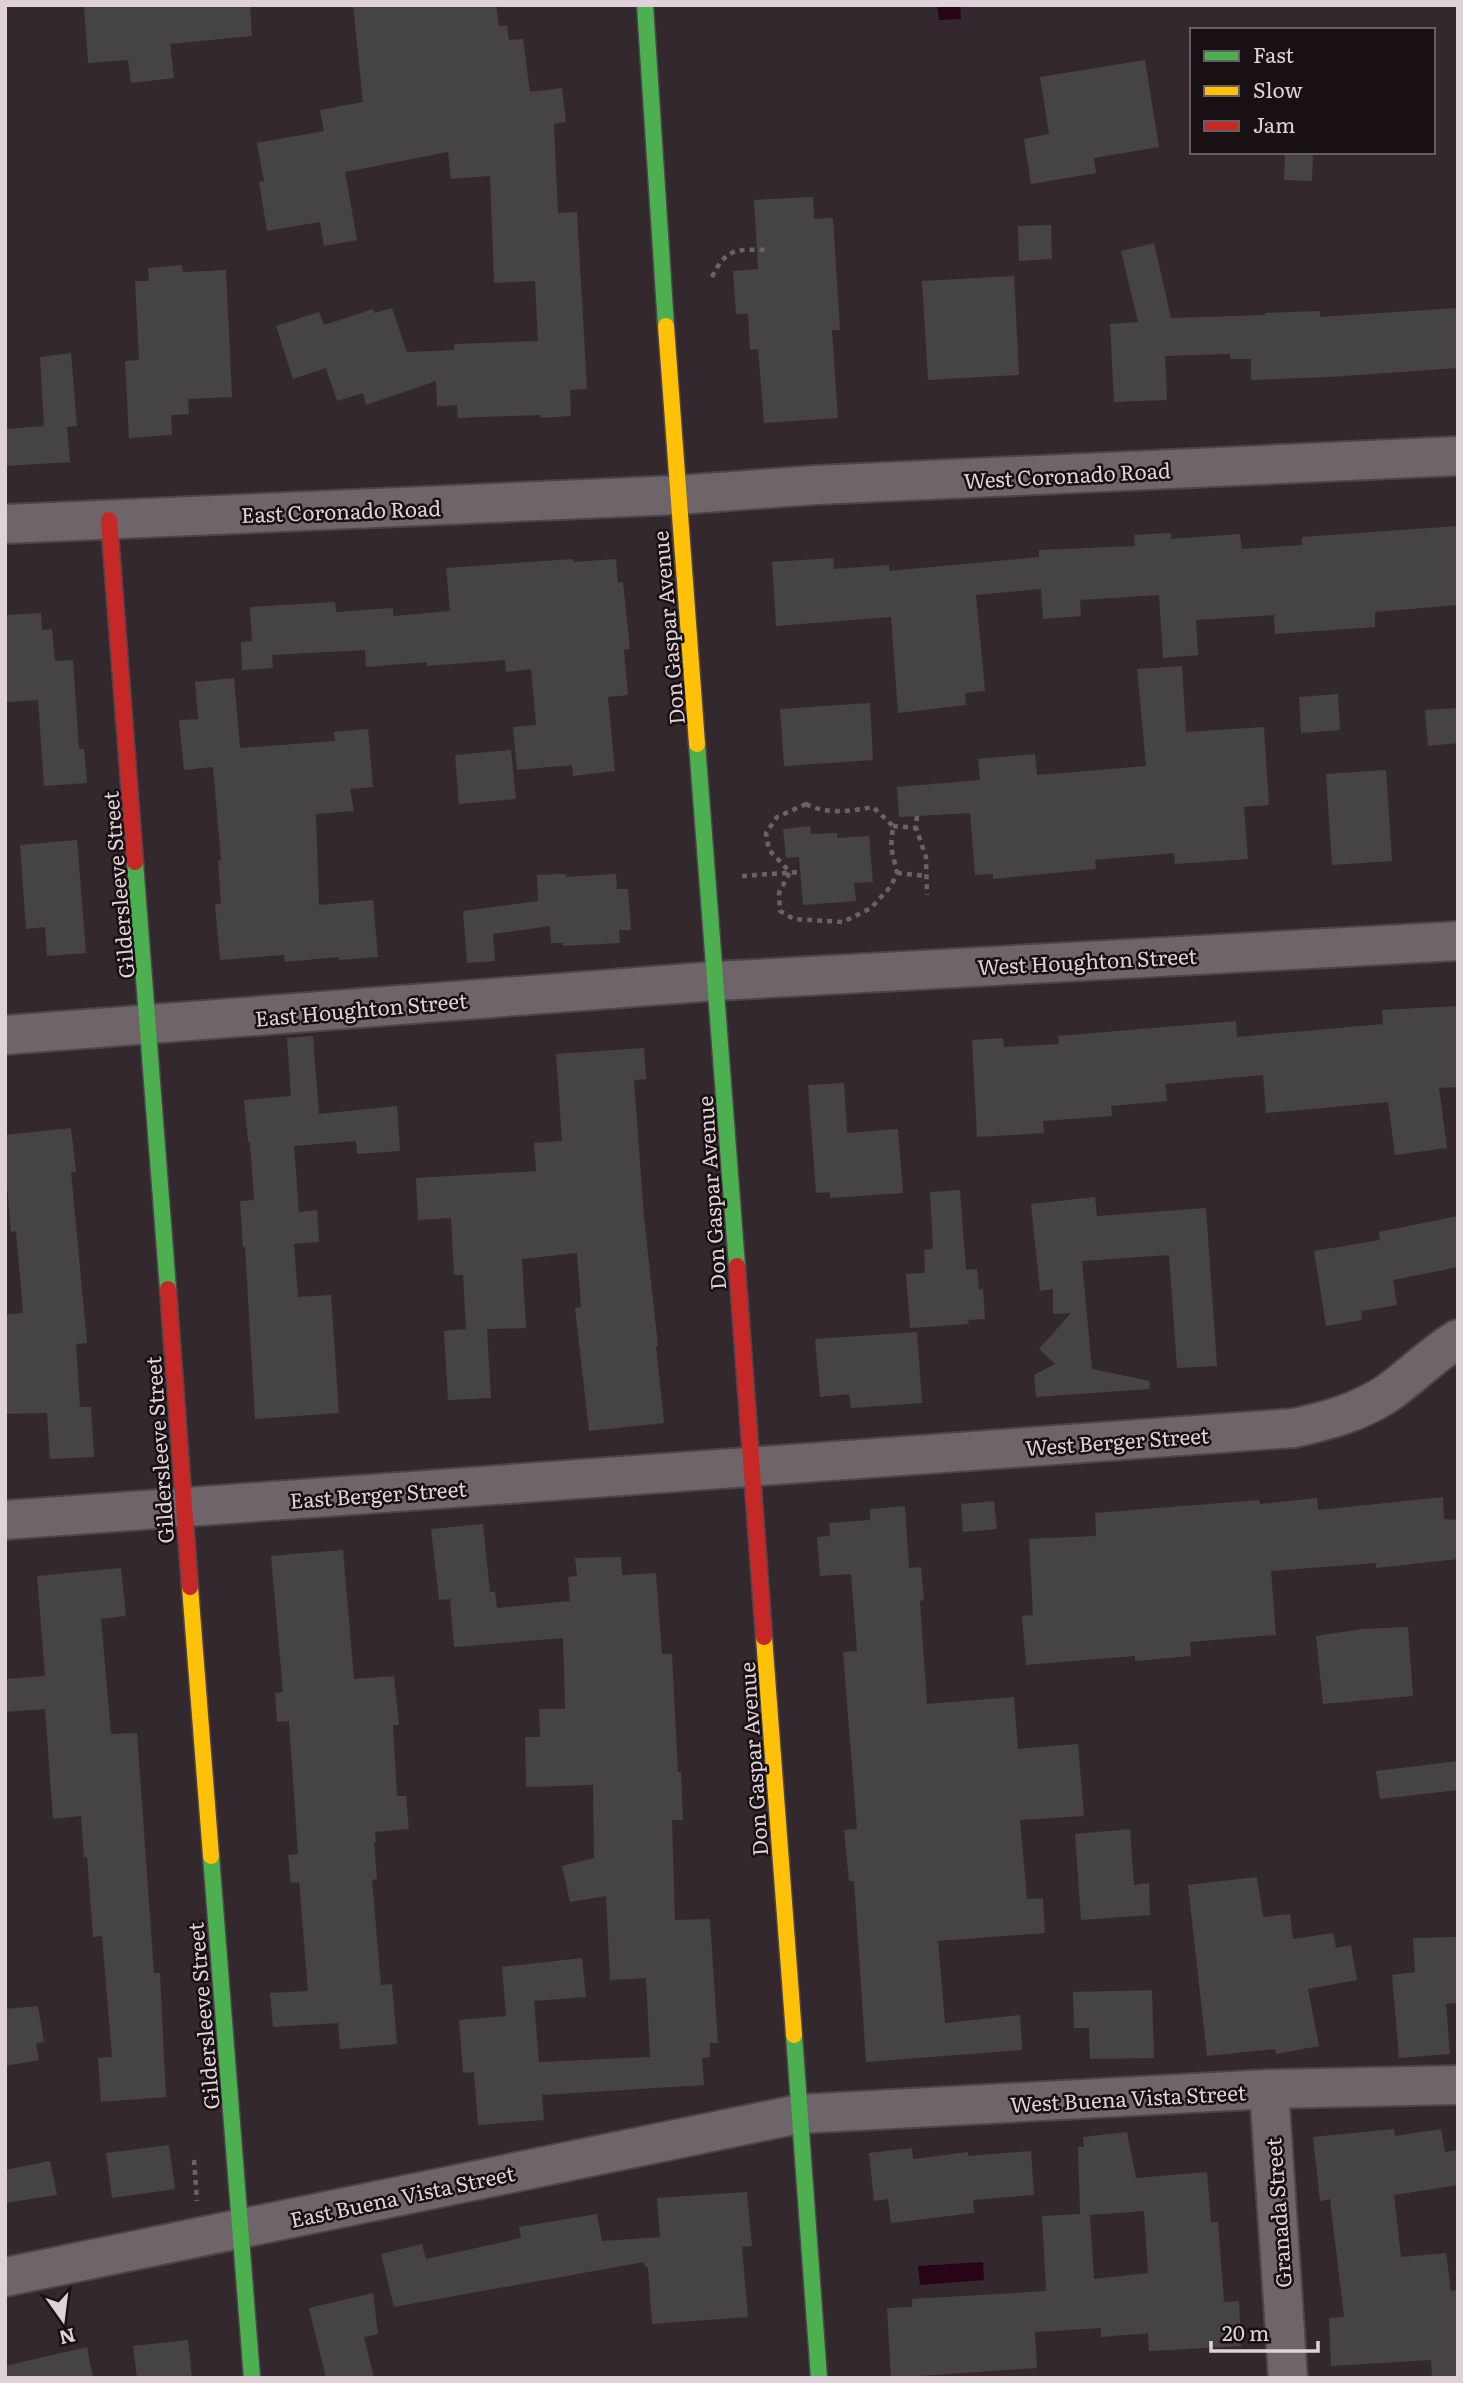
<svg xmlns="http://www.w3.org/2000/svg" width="1463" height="2383" viewBox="0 0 1463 2383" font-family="Literata,serif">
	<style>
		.water { fill: #280419 }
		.building { fill: #464443; fill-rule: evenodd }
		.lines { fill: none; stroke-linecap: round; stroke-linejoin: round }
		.street-casing { stroke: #4d4449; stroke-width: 42 }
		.fast-casing { stroke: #4d4449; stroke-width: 19 }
		.slow-casing { stroke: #4d4449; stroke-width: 19 }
		.jam-casing { stroke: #4d4449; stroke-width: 19 }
		.path { stroke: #6a6366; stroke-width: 4.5; stroke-dasharray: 5 5; stroke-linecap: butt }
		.street { stroke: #6e6469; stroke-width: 38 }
		.fast { stroke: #4caf50; stroke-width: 16 }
		.slow { stroke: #ffc107; stroke-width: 16 }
		.jam { stroke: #c62828; stroke-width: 16 }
		.labels { text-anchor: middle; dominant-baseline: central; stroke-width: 5; stroke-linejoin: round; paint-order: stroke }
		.street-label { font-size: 21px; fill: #dfd2d8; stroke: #191014 }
	</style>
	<rect width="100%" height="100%" fill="#33282e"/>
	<g class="water">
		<polygon points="937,5 960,5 961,19 939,20"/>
		<polygon points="983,2262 984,2280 920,2285 918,2266"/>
	</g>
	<g class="building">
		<polygon points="84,5 250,5 252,36 170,44 174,78 131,83 128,60 88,63"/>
		<polygon points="353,5 496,5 499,26 507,26 509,40 523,39 530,92 562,88 566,122 554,124 558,213 577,212 587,389 570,390 571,416 541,418 540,415 458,418 457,405 437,406 436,381 366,405 363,393 337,401 326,368 293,379 276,326 319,312 324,325 373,309 374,313 392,308 407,352 454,350 454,344 538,341 535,281 494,283 490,176 451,179 448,152 345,172 357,240 324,246 320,222 267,231 259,182 264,181 257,143 324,131 320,110 363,102"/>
		<polygon points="1145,60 1159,147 1094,158 1096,173 1031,184 1024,139 1049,134 1040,77"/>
		<polygon points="1285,152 1313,152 1312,181 1284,180"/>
		<polygon points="813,197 814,219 833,218 840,330 832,330 838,418 764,423 758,349 750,350 748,314 736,314 733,271 758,269 754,200"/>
		<polygon points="1051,225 1052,259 1019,261 1018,226"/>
		<polygon points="1154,243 1171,318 1265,315 1265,313 1320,311 1320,317 1458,308 1458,368 1330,377 1251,380 1251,359 1230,359 1230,354 1165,356 1167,400 1114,402 1110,324 1138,322 1121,251"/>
		<polygon points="182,265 183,272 226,270 232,397 188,399 189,414 171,415 172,435 129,438 125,361 139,360 135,281 149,281 148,268"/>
		<polygon points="1014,276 1019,375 928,380 922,281"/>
		<polygon points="71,353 77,426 67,427 70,462 5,466 5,429 44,426 40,357"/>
		<polygon points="1458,526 1458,605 1375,612 1375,627 1275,634 1274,615 1196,620 1198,655 1163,658 1159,595 1080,600 1081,616 1043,619 1041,589 976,595 985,691 965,693 966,705 898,713 891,617 776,626 772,562 833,558 834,569 889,565 889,571 1039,557 1039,550 1135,546 1134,535 1171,533 1171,539 1240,534 1242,549 1302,545 1302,537"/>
		<polygon points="573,559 574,562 616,559 618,583 623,582 630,649 624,650 628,695 608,697 615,771 573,776 572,765 517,770 513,727 536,725 531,669 506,672 505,660 427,666 427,662 366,667 365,650 272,655 273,668 242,670 241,642 252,641 250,607 335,602 336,612 393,608 393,616 450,611 446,568"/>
		<polygon points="41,613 42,630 52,629 55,661 73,660 79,749 84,749 87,783 44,786 38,700 7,702 5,615"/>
		<polygon points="1182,666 1186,732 1264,727 1269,805 1244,807 1248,859 1175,864 1174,853 1095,860 1096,869 993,879 993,874 975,875 970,813 899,817 897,787 980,780 978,759 1035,754 1037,775 1146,766 1137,669"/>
		<polygon points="234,678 240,748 335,741 334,732 368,729 373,787 350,789 354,811 316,814 319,905 373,900 378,957 339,960 339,957 285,962 284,955 220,960 215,904 221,904 218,861 221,860 213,767 184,770 179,720 198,719 195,682"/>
		<polygon points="1338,694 1340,730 1301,733 1299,697"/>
		<polygon points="870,703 873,760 784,766 780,709"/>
		<polygon points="1458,708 1458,743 1428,746 1425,710"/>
		<polygon points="511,750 516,799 459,804 455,755"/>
		<polygon points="1386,770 1392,861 1332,865 1326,774"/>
		<polygon points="810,826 811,834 837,833 837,838 869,836 873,882 854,883 856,901 803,905 799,857 786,858 783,829"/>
		<polygon points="77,840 86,953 47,956 45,927 26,929 20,845"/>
		<polygon points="566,874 566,877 616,874 617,889 628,889 631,930 619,930 620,943 563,946 562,943 551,943 550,926 493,934 495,961 467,963 463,911 538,901 537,875"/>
		<polygon points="1458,1006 1458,1087 1439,1088 1447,1148 1395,1155 1388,1102 1266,1113 1263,1075 1165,1084 1167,1101 1111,1106 1112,1116 1043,1121 1044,1133 977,1137 972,1040 1003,1038 1004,1047 1059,1044 1058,1036 1236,1021 1237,1037 1383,1024 1382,1010"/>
		<polygon points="313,1036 319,1114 397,1106 400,1151 357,1154 356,1141 294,1146 299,1212 317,1210 319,1242 294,1244 298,1297 331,1295 339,1413 255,1419 245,1247 243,1247 240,1201 254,1200 250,1143 248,1141 244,1100 291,1096 287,1038"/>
		<polygon points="644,1048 646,1079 634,1080 644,1217 658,1346 656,1346 664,1423 589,1431 575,1308 581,1307 577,1253 522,1259 526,1328 487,1329 491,1398 448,1400 444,1331 466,1329 463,1275 454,1275 451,1218 418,1220 416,1178 536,1171 534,1143 562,1141 556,1054"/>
		<polygon points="844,1083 847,1133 898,1129 903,1193 830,1198 830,1192 816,1193 808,1085"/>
		<polygon points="71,1128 76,1172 71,1172 87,1343 76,1344 80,1407 91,1407 94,1457 50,1459 47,1413 5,1414 5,1315 23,1313 16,1231 11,1232 7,1185 5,1186 5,1135"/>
		<polygon points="960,1190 966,1270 977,1269 979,1290 983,1289 985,1319 968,1320 969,1324 910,1328 906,1274 925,1273 924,1250 933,1249 930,1192"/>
		<polygon points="1095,1197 1097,1216 1206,1208 1217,1366 1177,1368 1169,1255 1082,1261 1092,1369 1150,1381 1149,1389 1036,1397 1034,1375 1055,1364 1039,1349 1071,1313 1053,1314 1053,1289 1040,1291 1031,1204"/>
		<polygon points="1458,1216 1458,1267 1393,1280 1397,1305 1361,1311 1362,1320 1326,1326 1314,1251 1380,1240 1379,1232"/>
		<polygon points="917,1332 922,1403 851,1408 849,1394 820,1397 815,1339"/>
		<polygon points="1443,1497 1444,1519 1458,1520 1458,1559 1376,1568 1376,1563 1271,1571 1276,1635 1190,1642 1191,1656 1135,1661 1135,1656 1026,1665 1022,1616 1033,1615 1029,1539 1096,1536 1095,1513 1259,1500 1260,1504 1317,1498 1318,1510"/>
		<polygon points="994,1501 997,1529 963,1532 961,1504"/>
		<polygon points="905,1506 909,1568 921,1567 924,1600 920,1601 927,1704 1014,1697 1018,1749 1078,1744 1084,1816 1020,1820 1027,1899 1043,1898 1045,1933 938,1941 945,2023 1020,2015 1022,2050 866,2062 854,1881 849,1881 844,1830 857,1829 843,1652 857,1651 851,1574 820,1576 817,1537 830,1536 829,1523 870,1520 870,1509"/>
		<polygon points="483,1524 490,1592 495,1592 497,1608 570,1601 568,1577 577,1576 575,1558 621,1557 622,1575 656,1573 662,1654 672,1654 678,1772 681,1772 683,1820 672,1820 675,1920 710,1919 718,2043 710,2043 710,2057 702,2058 704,2085 542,2095 544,2120 478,2125 474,2072 463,2073 459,2020 506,2016 502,1967 582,1958 586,1997 534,2001 539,2062 650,2057 646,1978 610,1980 606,1896 570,1902 562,1866 594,1858 593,1785 526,1787 525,1737 540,1737 539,1709 565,1709 563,1638 454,1647 450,1599 439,1600 431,1529"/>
		<polygon points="343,1550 354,1679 394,1676 399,1725 393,1725 397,1796 406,1796 409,1829 375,1832 376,1842 374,1842 377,1879 372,1880 381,1985 392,1984 397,2044 340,2049 338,2023 273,2027 270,1993 308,1991 299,1882 291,1883 288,1855 298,1854 289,1721 277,1722 275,1693 283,1692 271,1556"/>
		<polygon points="121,1568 126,1616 101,1619 111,1734 137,1733 154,1973 160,1973 166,2097 101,2102 98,2058 112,2057 102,1936 93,1937 87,1857 84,1858 81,1816 53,1819 45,1709 5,1712 5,1679 45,1676 37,1576"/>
		<polygon points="1408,1627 1413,1696 1323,1704 1316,1636 1362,1629"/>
		<polygon points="1458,1761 1458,1790 1380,1799 1376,1771"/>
		<polygon points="1130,1829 1134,1885 1149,1883 1150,1915 1081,1920 1075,1834"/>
		<polygon points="1257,1877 1263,1917 1290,1914 1293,1939 1333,1933 1336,1948 1351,1945 1357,1980 1308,1989 1319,2046 1276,2054 1275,2049 1207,2056 1188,1885"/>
		<polygon points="1458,1937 1458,2003 1446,2004 1450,2054 1399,2058 1392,1975 1415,1972 1413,1938"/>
		<polygon points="1152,1990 1154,2058 1090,2059 1089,2028 1074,2028 1073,1992"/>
		<polygon points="38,2006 44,2042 36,2043 39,2060 5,2066 5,2009"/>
		<polygon points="1394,2129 1395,2136 1441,2129 1445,2152 1458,2150 1458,2185 1394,2195 1401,2257 1446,2253 1451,2291 1458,2290 1458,2378 1432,2378 1431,2360 1331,2366 1329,2318 1344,2317 1330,2199 1320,2201 1313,2137"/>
		<path d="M 1127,2132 L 1136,2178 L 1207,2172 L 1211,2222 L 1218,2222 L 1224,2302 L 1239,2301 L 1241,2346 L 1149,2351 L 1148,2333 L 1101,2337 L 1101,2328 L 1035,2332 L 1037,2368 L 891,2378 L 887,2308 L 912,2307 L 912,2299 L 1046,2291 L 1042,2216 L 1080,2214 L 1078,2147 L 1084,2147 L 1083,2137 ZM 1144,2211 L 1148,2273 L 1094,2279 L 1090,2215 Z"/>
		<polygon points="169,2145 175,2189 112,2198 106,2153"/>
		<polygon points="912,2148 913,2159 968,2152 968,2156 1031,2151 1034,2195 973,2200 974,2213 891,2223 888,2199 874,2201 869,2153"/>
		<polygon points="50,2161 57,2195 5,2203 5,2170"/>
		<polygon points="747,2192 752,2246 742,2247 748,2317 652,2324 648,2267 645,2267 644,2262 394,2307 381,2254 422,2244 426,2259 521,2238 519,2227 597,2214 602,2241 660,2237 657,2198"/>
		<polygon points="373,2293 378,2334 364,2337 374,2378 326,2378 309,2308"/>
		<polygon points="188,2340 192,2378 137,2378 133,2346"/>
		<polygon points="87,2347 93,2378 5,2378 5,2366"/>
	</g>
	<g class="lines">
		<g class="street-casing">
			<g id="street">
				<polyline points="5,524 677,495 816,485 1458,456"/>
				<polyline points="5,1035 716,981 1458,941"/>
				<path d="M 5,1520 L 1294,1428 C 1326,1421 1356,1413 1385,1395 C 1410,1378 1431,1355 1458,1339"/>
				<polyline points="1269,2089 1288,2378"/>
				<polyline points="5,2277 799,2114 1269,2089 1458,2085"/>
			</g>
		</g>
		<g class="fast-casing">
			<g id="fast">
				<polyline points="645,5 666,326"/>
				<polyline points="697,744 737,1266"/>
				<polyline points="135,862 168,1289"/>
				<polyline points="211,1856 252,2378"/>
				<polyline points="794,2035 819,2378"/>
			</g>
		</g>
		<g class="slow-casing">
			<g id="slow">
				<polyline points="666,326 697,744"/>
				<polyline points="190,1587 211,1856"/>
				<polyline points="764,1637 794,2035"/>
			</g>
		</g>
		<g class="jam-casing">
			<g id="jam">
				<polyline points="109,520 135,862"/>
				<polyline points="737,1266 764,1637"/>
				<polyline points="168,1289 190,1587"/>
			</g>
		</g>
		<g class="path">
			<path d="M 712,277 C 726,248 737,249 766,250"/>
			<path d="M 806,804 C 827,815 851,811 873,807 L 893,826 L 891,847 L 897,873 L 891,886 L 871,908 L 843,922 L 794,919 L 780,911 L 779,893 L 790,872 L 769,850 L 766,833 L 777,817 Z"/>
			<polyline points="917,816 916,828 926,857 927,895"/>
			<polyline points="893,826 916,828"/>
			<polyline points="897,873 927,876"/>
			<polyline points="742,876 800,872"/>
			<polyline points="194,2160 197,2201"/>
		</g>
		<use href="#street" class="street"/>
		<use href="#fast" class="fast"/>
		<use href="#slow" class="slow"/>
		<use href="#jam" class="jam"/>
	</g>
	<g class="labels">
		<g class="street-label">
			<text transform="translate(1067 474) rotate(-3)">West Coronado Road</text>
			<text transform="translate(341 510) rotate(-2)">East Coronado Road</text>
			<text transform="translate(667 628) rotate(-95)">Don Gaspar Avenue</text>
			<text transform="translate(117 885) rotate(-95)">Gildersleeve Street</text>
			<text transform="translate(1087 960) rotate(-3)">West Houghton Street</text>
			<text transform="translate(361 1008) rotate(-5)">East Houghton Street</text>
			<text transform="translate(710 1193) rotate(-94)">Don Gaspar Avenue</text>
			<text transform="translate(1117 1440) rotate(-4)">West Berger Street</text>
			<text transform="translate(158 1450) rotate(-94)">Gildersleeve Street</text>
			<text transform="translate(378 1493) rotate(-4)">East Berger Street</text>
			<text transform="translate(752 1759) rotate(-94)">Don Gaspar Avenue</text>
			<text transform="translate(202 2016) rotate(-95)">Gildersleeve Street</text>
			<text transform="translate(1128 2097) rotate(-3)">West Buena Vista Street</text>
			<text transform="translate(402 2195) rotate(-12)">East Buena Vista Street</text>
			<text transform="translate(1277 2213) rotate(-94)">Granada Street</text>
		</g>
	</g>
	<rect width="1463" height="2383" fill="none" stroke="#dfd2d8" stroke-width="14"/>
	<rect x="1190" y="28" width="245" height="126" fill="#191014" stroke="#685e62" stroke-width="2"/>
	<rect x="1204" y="51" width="35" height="10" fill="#4caf50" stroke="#685e62" stroke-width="2"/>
	<text x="1253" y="63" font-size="21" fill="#dfd2d8">Fast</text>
	<rect x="1204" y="86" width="35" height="10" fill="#ffc107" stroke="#685e62" stroke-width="2"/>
	<text x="1253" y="98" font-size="21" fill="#dfd2d8">Slow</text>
	<rect x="1204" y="121" width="35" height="10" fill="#c62828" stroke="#685e62" stroke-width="2"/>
	<text x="1253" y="133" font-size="21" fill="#dfd2d8">Jam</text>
	<g transform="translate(63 2320) rotate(166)" stroke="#191014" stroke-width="5" paint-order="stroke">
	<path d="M0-5L12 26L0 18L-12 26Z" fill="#dfd2d8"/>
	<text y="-10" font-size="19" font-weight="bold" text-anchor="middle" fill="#dfd2d8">N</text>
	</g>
	<path d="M1211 2341v10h107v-10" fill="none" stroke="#dfd2d8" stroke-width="3.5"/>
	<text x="1222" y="2341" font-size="21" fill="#dfd2d8" stroke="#191014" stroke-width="5" paint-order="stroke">20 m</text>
</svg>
